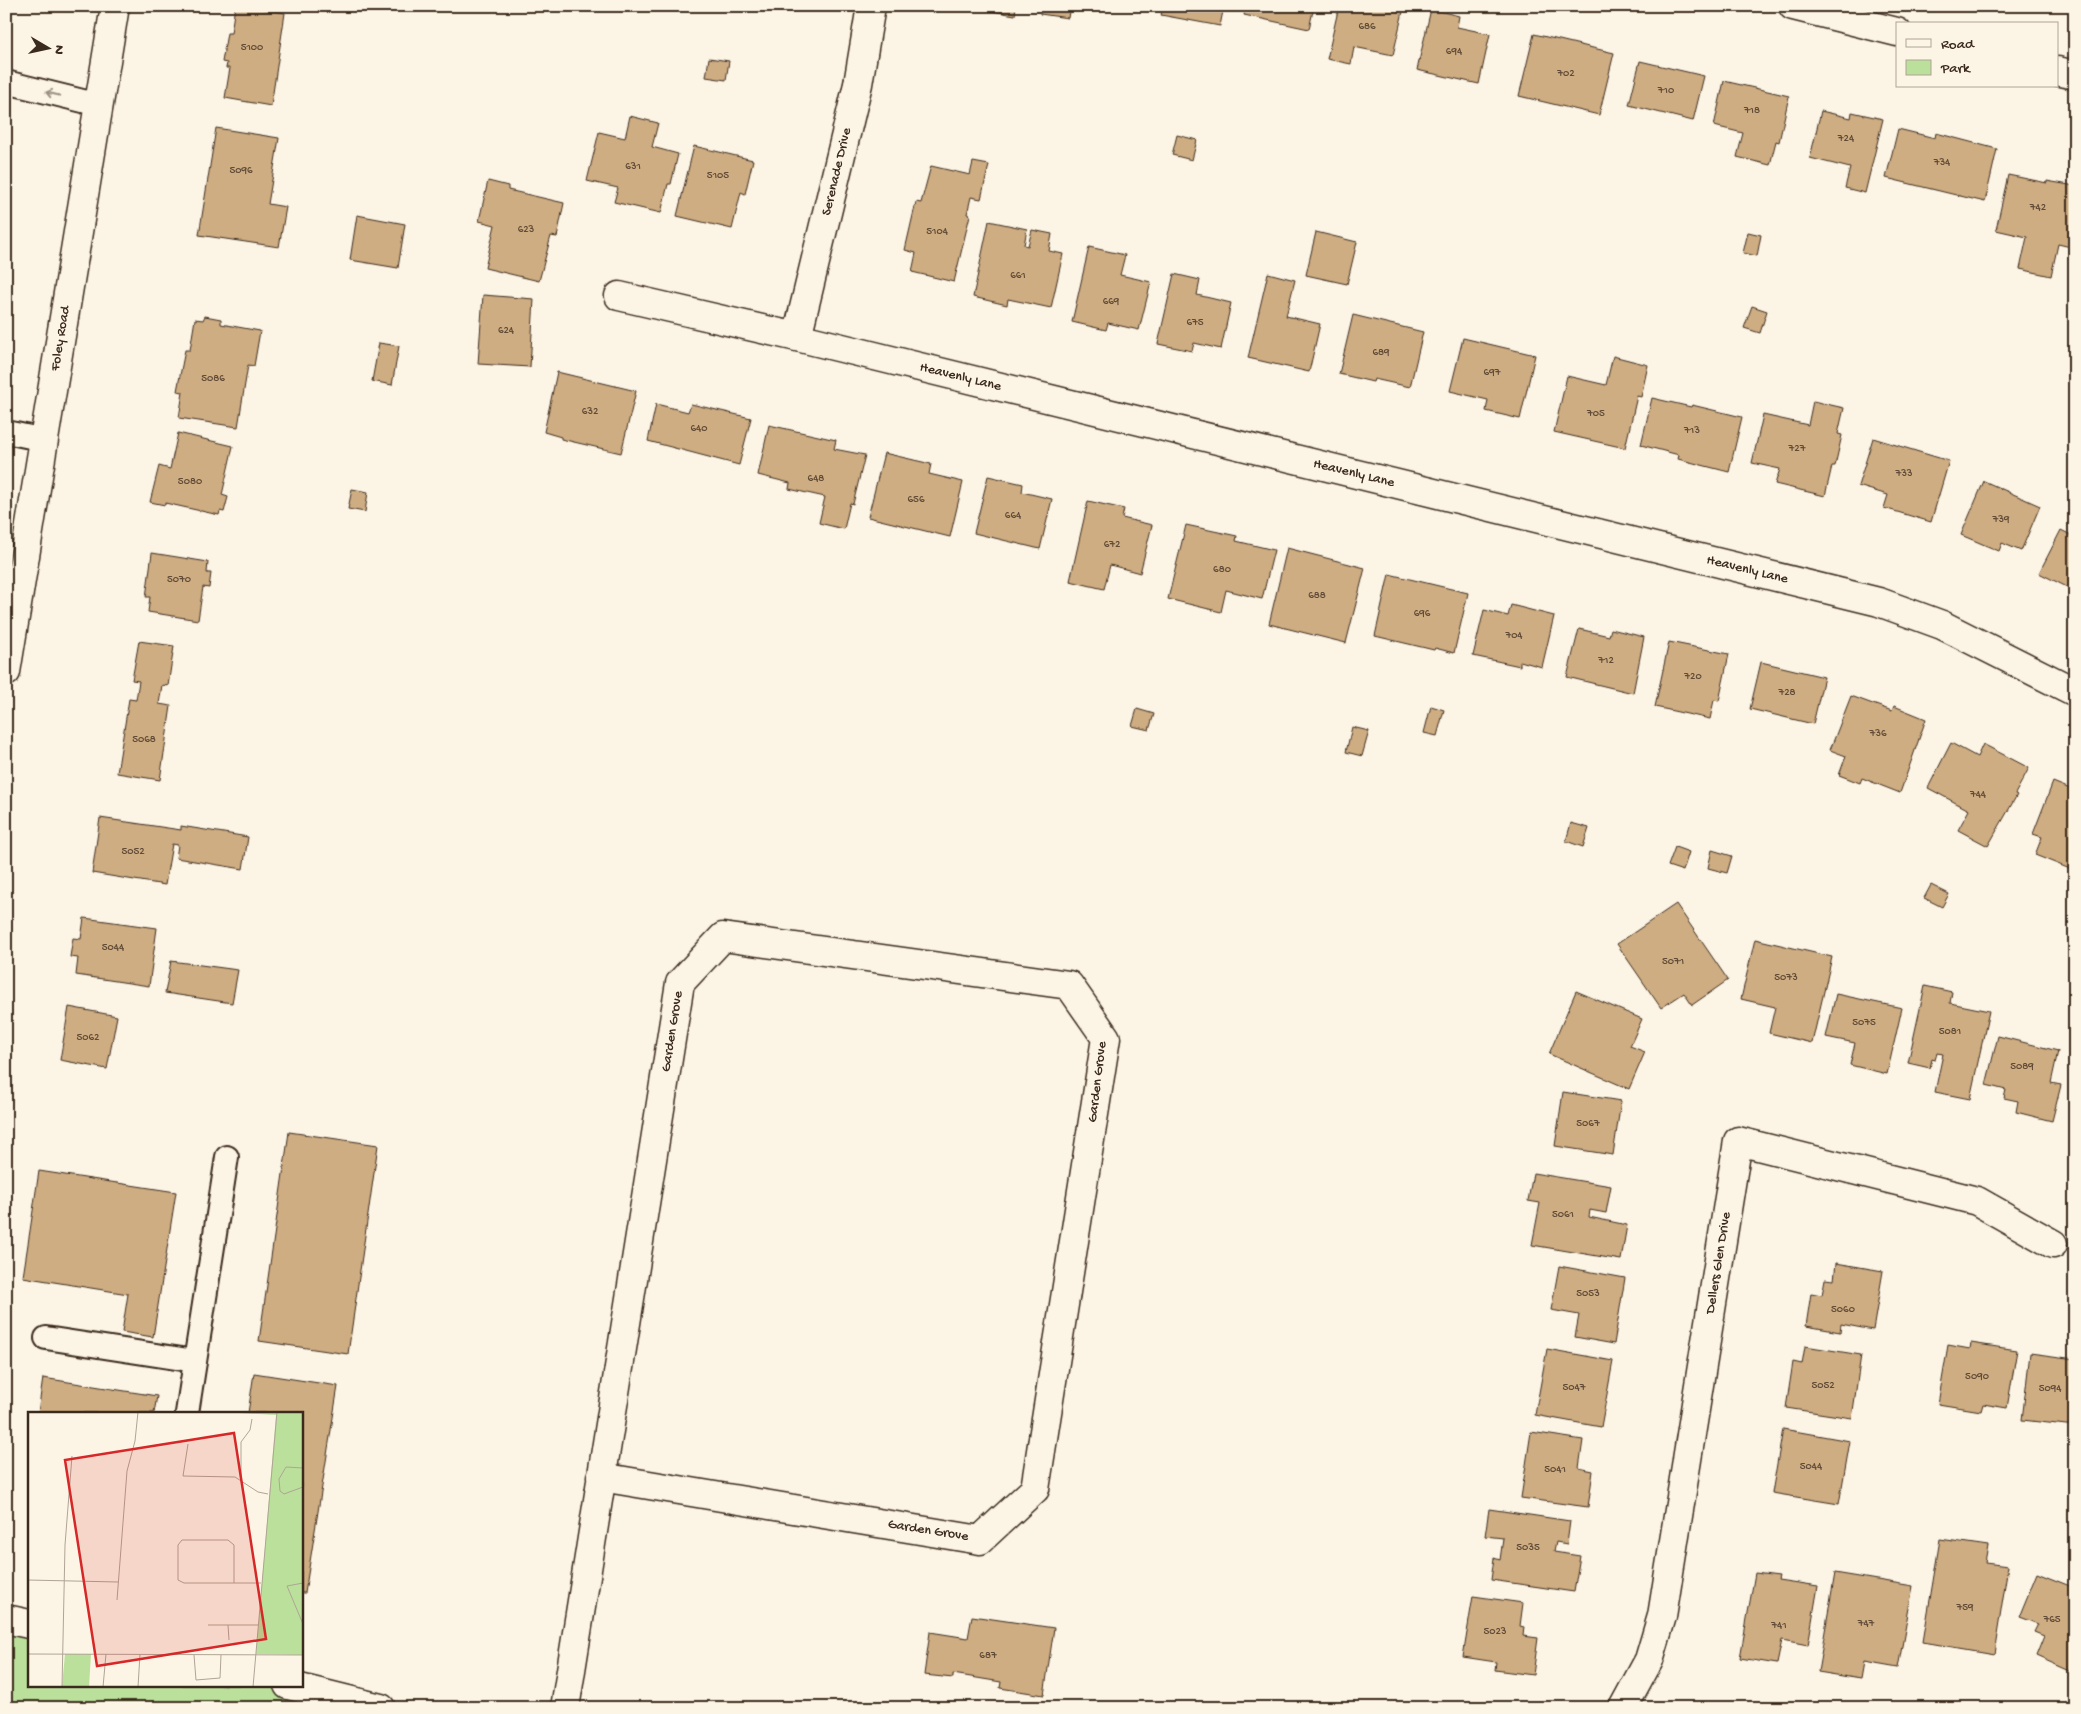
<svg xmlns="http://www.w3.org/2000/svg" width="2081" height="1714" viewBox="0 0 2081 1714" font-family="'Gochi Hand',sans-serif">
	<style>
		.green { fill: #bbe09b; stroke: #7b855c }
		.building { fill: #cfad82; stroke: #3b2a1e }
		.lines { fill: none; stroke-linecap: round; stroke-linejoin: round }
		.lane-casing { stroke: #3b2a1e; stroke-width: 26 }
		.street-casing { stroke: #3b2a1e; stroke-width: 31 }
		.secondary-casing { stroke: #3b2a1e; stroke-width: 31 }
		.lane { stroke: #fcf5e5; stroke-width: 22 }
		.street { stroke: #fcf5e5; stroke-width: 28 }
		.secondary { stroke: #fcf5e5; stroke-width: 28 }
		.oneway { stroke: #9c9082 }
		.labels { text-anchor: middle; dominant-baseline: central; stroke-width: 4; stroke-linejoin: round; paint-order: stroke }
		.number-label { font-size: 11px; fill: #604b37 }
		.street-label { font-size: 14px; fill: #3b2a1e; stroke: #fcf5e5 }
		.inset-road { fill: none; stroke: #afa495; stroke-width: 1 }
		.view { fill: #d62828; fill-opacity: 0.15; stroke: #d62828; stroke-width: 2.5 }
		.inset-edge { fill: none; stroke: #3b2a1e; stroke-width: 2.5 }
	</style>
	<rect width="100%" height="100%" fill="#fcf5e5"/>
	<filter id="ink" filterUnits="userSpaceOnUse"><feTurbulence type="fractalNoise" baseFrequency=".02" numOctaves="2"/><feDisplacementMap in="SourceGraphic" scale="10" xChannelSelector="R" yChannelSelector="G"/><feConvolveMatrix kernelMatrix="1 2 1 2 8 2 1 2 1" color-interpolation-filters="sRGB"/></filter>
	<g filter="url(#ink)">
		<polygon class="green" points="6,1619 29,1624 29,1685 288,1685 381,1708 6,1708"/>
		<g class="building">
			<polygon points="235,6 247,6 285,13 271,106 225,98 230,68 226,68 227,63 222,62 227,33 231,33"/>
			<polygon points="986,6 1016,6 1015,15 986,10"/>
			<polygon points="1041,6 1070,6 1068,18 1040,14"/>
			<polygon points="1143,6 1224,6 1220,26 1161,15 1162,12 1143,8"/>
			<polygon points="1246,6 1314,6 1309,29 1244,15"/>
			<polygon points="1339,6 1404,7 1393,55 1354,47 1351,64 1327,59"/>
			<polygon points="1431,9 1459,16 1457,27 1490,34 1479,84 1417,70"/>
			<polygon points="1534,34 1614,53 1599,115 1519,96"/>
			<polygon points="709,58 729,61 726,80 706,77"/>
			<polygon points="1640,61 1704,76 1693,121 1629,105"/>
			<polygon points="1724,81 1789,96 1779,142 1776,141 1770,165 1737,157 1743,133 1714,126"/>
			<polygon points="1821,111 1851,118 1852,112 1883,119 1865,193 1845,188 1850,168 1810,158"/>
			<polygon points="630,116 658,123 652,147 678,154 671,184 668,184 661,213 614,202 618,188 587,181 599,132 625,138"/>
			<polygon points="216,128 279,138 268,204 286,207 279,247 199,235"/>
			<polygon points="1898,129 1935,138 1936,133 1997,149 1985,202 1886,178"/>
			<polygon points="1177,135 1197,140 1192,160 1172,155"/>
			<polygon points="694,146 753,160 745,194 741,192 732,229 677,216"/>
			<polygon points="973,162 989,165 981,199 971,197 967,214 970,215 954,282 912,272 916,253 905,250 916,202 921,203 931,166 970,175"/>
			<polygon points="2008,175 2047,183 2047,181 2075,186 2075,248 2058,244 2051,276 2020,269 2027,237 1996,230"/>
			<polygon points="488,181 508,186 508,190 564,203 557,237 551,236 539,281 485,268 495,225 479,221"/>
			<polygon points="357,215 405,224 398,268 350,260"/>
			<polygon points="989,221 1027,229 1024,245 1028,246 1032,230 1052,234 1049,251 1063,254 1051,308 1008,299 1007,305 973,297"/>
			<polygon points="1316,232 1357,242 1347,284 1306,275"/>
			<polygon points="1748,232 1761,235 1757,256 1743,253"/>
			<polygon points="1089,247 1125,255 1120,275 1151,282 1139,330 1108,323 1106,330 1072,322"/>
			<polygon points="1268,273 1295,280 1286,316 1320,324 1309,372 1248,358"/>
			<polygon points="1174,274 1200,280 1197,295 1231,303 1221,349 1194,343 1192,351 1158,344"/>
			<polygon points="483,295 534,299 530,367 478,364"/>
			<polygon points="1752,306 1767,311 1760,333 1744,328"/>
			<polygon points="1353,315 1423,332 1410,387 1374,379 1373,382 1339,374"/>
			<polygon points="205,316 221,319 221,324 260,331 254,366 248,365 238,427 179,418 183,392 177,391 185,350 190,350 195,319 203,320"/>
			<polygon points="1463,338 1535,355 1520,419 1486,411 1488,400 1450,391"/>
			<polygon points="379,343 399,346 392,385 372,381"/>
			<polygon points="1613,356 1648,365 1641,397 1637,396 1625,448 1554,432 1567,376 1606,385"/>
			<polygon points="557,372 636,391 621,453 561,439 561,437 544,432"/>
			<polygon points="1652,398 1691,407 1692,405 1742,417 1729,472 1678,459 1679,455 1641,445"/>
			<polygon points="1813,401 1844,408 1838,434 1842,435 1835,466 1832,466 1825,496 1775,484 1780,469 1752,463 1763,415 1808,425"/>
			<polygon points="656,404 688,412 691,404 751,418 739,465 648,441"/>
			<polygon points="769,425 836,440 834,449 865,455 853,504 850,503 844,529 819,523 825,497 789,489 790,483 758,475"/>
			<polygon points="178,433 233,446 222,495 228,497 224,512 220,511 219,515 165,503 165,505 150,502 159,466 170,469"/>
			<polygon points="1873,438 1949,461 1931,522 1884,508 1888,495 1858,486"/>
			<polygon points="884,453 931,464 929,474 963,482 950,537 868,517"/>
			<polygon points="988,476 1023,484 1022,492 1052,499 1040,549 974,533"/>
			<polygon points="1984,481 2040,506 2021,551 2002,543 1999,551 1961,535"/>
			<polygon points="352,489 368,492 365,512 348,509"/>
			<polygon points="1088,501 1124,509 1122,518 1152,525 1140,573 1110,565 1104,589 1070,581"/>
			<polygon points="1186,525 1237,536 1236,541 1274,550 1262,599 1226,590 1221,612 1168,599"/>
			<polygon points="2061,530 2075,537 2075,591 2039,573"/>
			<polygon points="1287,548 1365,568 1346,643 1269,624"/>
			<polygon points="152,553 208,562 207,573 211,573 209,588 203,587 198,620 148,612 150,597 146,597"/>
			<polygon points="1389,574 1468,593 1454,653 1435,648 1434,650 1375,636"/>
			<polygon points="1511,605 1554,616 1542,667 1520,661 1520,666 1473,656 1484,610 1508,616"/>
			<polygon points="1579,629 1609,636 1611,629 1644,637 1633,693 1567,677"/>
			<polygon points="139,641 174,646 168,686 162,685 159,704 171,706 160,780 117,773 129,699 136,700 139,681 132,680"/>
			<polygon points="1669,642 1729,654 1719,701 1714,700 1710,719 1655,707"/>
			<polygon points="1761,662 1824,677 1813,724 1750,709"/>
			<polygon points="1851,696 1892,711 1894,706 1926,719 1900,793 1862,778 1860,783 1839,775 1846,756 1830,750"/>
			<polygon points="1431,706 1444,710 1437,736 1424,733"/>
			<polygon points="1137,709 1154,714 1149,730 1132,726"/>
			<polygon points="1352,727 1369,731 1362,756 1346,752"/>
			<polygon points="1951,743 1977,757 1983,744 2029,768 2015,794 2017,795 1988,846 1958,830 1969,810 1928,788"/>
			<polygon points="2053,782 2075,791 2075,871 2035,855 2042,837 2033,834"/>
			<polygon points="100,818 181,830 181,826 248,837 243,869 176,858 178,845 172,844 165,885 92,873"/>
			<polygon points="1571,823 1589,828 1583,847 1566,841"/>
			<polygon points="1675,847 1689,852 1683,871 1668,866"/>
			<polygon points="1712,850 1732,856 1727,873 1708,868"/>
			<polygon points="1931,885 1949,894 1942,907 1924,898"/>
			<polygon points="1676,904 1728,980 1692,1005 1684,993 1661,1008 1617,944"/>
			<polygon points="84,918 157,928 149,986 76,975 78,958 70,957 73,938 81,939"/>
			<polygon points="1755,939 1832,957 1812,1043 1769,1033 1775,1007 1741,999"/>
			<polygon points="171,961 238,970 232,1003 165,993"/>
			<polygon points="1925,986 1952,992 1950,1003 1989,1011 1970,1099 1935,1092 1943,1054 1937,1053 1935,1060 1932,1059 1930,1068 1908,1063"/>
			<polygon points="1576,991 1642,1019 1630,1046 1645,1052 1629,1089 1549,1054"/>
			<polygon points="1836,994 1902,1008 1887,1074 1850,1065 1855,1043 1826,1037"/>
			<polygon points="69,1007 117,1016 107,1069 60,1060"/>
			<polygon points="1998,1036 2058,1051 2051,1083 2061,1085 2052,1121 2016,1112 2018,1101 2004,1098 2006,1090 1986,1085"/>
			<polygon points="2075,1080 2075,1105 2069,1103"/>
			<polygon points="1563,1092 1621,1101 1613,1155 1555,1146"/>
			<polygon points="289,1132 378,1145 348,1354 259,1341"/>
			<polygon points="39,1171 176,1192 153,1337 122,1332 128,1294 23,1277"/>
			<polygon points="1533,1173 1611,1186 1606,1213 1590,1210 1589,1217 1627,1225 1621,1260 1532,1245 1540,1203 1528,1201"/>
			<polygon points="1836,1263 1883,1271 1873,1330 1841,1324 1840,1332 1806,1326 1811,1293 1822,1295 1825,1279 1834,1280"/>
			<polygon points="1559,1266 1625,1278 1614,1344 1575,1337 1579,1315 1551,1310"/>
			<polygon points="1971,1343 2017,1350 2007,1408 1983,1404 1981,1411 1938,1404 1948,1345 1970,1349"/>
			<polygon points="1805,1346 1861,1355 1852,1418 1786,1408 1793,1362 1802,1364"/>
			<polygon points="1547,1349 1613,1361 1601,1427 1535,1415"/>
			<polygon points="2030,1353 2075,1359 2075,1426 2022,1420"/>
			<polygon points="254,1373 338,1386 305,1593 301,1593 301,1413 248,1413"/>
			<polygon points="43,1378 157,1396 154,1413 38,1413"/>
			<polygon points="1783,1429 1850,1441 1839,1504 1772,1493"/>
			<polygon points="1531,1432 1583,1440 1579,1468 1593,1471 1588,1507 1521,1498"/>
			<polygon points="1489,1509 1570,1521 1567,1544 1556,1542 1554,1552 1580,1556 1574,1592 1491,1580 1494,1558 1500,1560 1503,1538 1485,1536"/>
			<polygon points="1940,1539 1988,1546 1985,1563 2008,1566 1994,1654 1923,1642"/>
			<polygon points="1755,1573 1779,1576 1778,1580 1818,1586 1808,1645 1782,1640 1777,1664 1740,1658"/>
			<polygon points="1835,1573 1913,1586 1898,1668 1864,1662 1861,1679 1818,1672"/>
			<polygon points="2037,1573 2075,1588 2075,1660 2070,1671 2036,1656 2044,1636 2034,1632 2038,1624 2019,1617"/>
			<polygon points="1473,1596 1523,1603 1520,1626 1524,1627 1523,1636 1538,1638 1533,1675 1495,1670 1496,1662 1463,1657"/>
			<polygon points="972,1616 1054,1628 1044,1695 1000,1688 1001,1682 953,1674 953,1678 924,1675 930,1632 968,1638"/>
		</g>
		<g class="lines">
			<g class="lane-casing">
				<g id="lane">
					<polyline points="6,82 99,105"/>
					<polyline points="6,432 45,440"/>
					<polyline points="46,1338 195,1361"/>
					<polyline points="187,1413 227,1157"/>
				</g>
			</g>
			<g class="street-casing">
				<g id="street">
					<polyline points="1793,6 1897,32"/>
					<polyline points="2057,71 2075,75"/>
					<path id="s1" d="M 619,296 L 797,337 L 1879,602 L 1942,625 L 2075,692"/>
					<path id="s2" d="M 797,337 L 858,84 L 871,6"/>
					<polyline points="6,1619 29,1624"/>
					<polyline points="288,1685 381,1708"/>
					<path id="s3" d="M 565,1708 L 680,983 L 723,937 L 1069,985 L 1106,1038 L 1035,1489 L 980,1540 L 601,1477"/>
					<path id="s4" d="M 1623,1708 L 1649,1660 L 1662,1616 L 1738,1141 L 1977,1201 L 2053,1244"/>
				</g>
			</g>
			<g class="secondary-casing">
				<g id="secondary">
					<path id="s5" d="M 6,672 L 115,6"/>
				</g>
			</g>
			<use href="#lane" class="lane"/>
			<use href="#street" class="street"/>
			<use href="#secondary" class="secondary"/>
		</g>
		<defs><path id="oneway-shaft" d="M-6 0H5M1.5-3L5.5 0L1.5 3" fill="none" stroke-width="1.6" stroke-linecap="round" stroke-linejoin="round" transform="scale(1.25)"/></defs>
		<use class="oneway" href="#oneway-shaft" transform="translate(53 94) rotate(-166)"/>
	</g>
	<g class="labels">
		<g class="number-label">
			<text x="1367" y="27">686</text>
			<text x="252" y="48">5100</text>
			<text x="1454" y="52">694</text>
			<text x="1566" y="74">702</text>
			<text x="1666" y="91">710</text>
			<text x="1752" y="111">718</text>
			<text x="1846" y="139">724</text>
			<text x="1942" y="163">734</text>
			<text x="633" y="167">631</text>
			<text x="241" y="171">5096</text>
			<text x="718" y="176">5105</text>
			<text x="2038" y="208">742</text>
			<text x="526" y="230">623</text>
			<text x="937" y="232">5104</text>
			<text x="1018" y="276">661</text>
			<text x="1111" y="302">669</text>
			<text x="1195" y="323">675</text>
			<text x="506" y="331">624</text>
			<text x="1381" y="353">689</text>
			<text x="1492" y="373">697</text>
			<text x="213" y="379">5086</text>
			<text x="590" y="412">632</text>
			<text x="1596" y="414">705</text>
			<text x="699" y="429">640</text>
			<text x="1692" y="431">713</text>
			<text x="1797" y="449">727</text>
			<text x="1904" y="474">733</text>
			<text x="816" y="479">648</text>
			<text x="190" y="482">5080</text>
			<text x="916" y="500">656</text>
			<text x="1013" y="516">664</text>
			<text x="2001" y="520">739</text>
			<text x="1112" y="545">672</text>
			<text x="1222" y="570">680</text>
			<text x="179" y="580">5070</text>
			<text x="1317" y="596">688</text>
			<text x="1422" y="614">696</text>
			<text x="1514" y="636">704</text>
			<text x="1606" y="661">712</text>
			<text x="1693" y="677">720</text>
			<text x="1787" y="693">728</text>
			<text x="1878" y="734">736</text>
			<text x="144" y="740">5068</text>
			<text x="1978" y="795">744</text>
			<text x="133" y="852">5052</text>
			<text x="113" y="948">5044</text>
			<text x="1673" y="962">5071</text>
			<text x="1786" y="978">5073</text>
			<text x="1864" y="1023">5075</text>
			<text x="1950" y="1032">5081</text>
			<text x="88" y="1038">5062</text>
			<text x="2022" y="1067">5089</text>
			<text x="1588" y="1124">5067</text>
			<text x="1563" y="1215">5061</text>
			<text x="1588" y="1294">5053</text>
			<text x="1843" y="1310">5060</text>
			<text x="1977" y="1377">5090</text>
			<text x="1823" y="1386">5052</text>
			<text x="1574" y="1388">5047</text>
			<text x="2050" y="1389">5094</text>
			<text x="1811" y="1467">5044</text>
			<text x="1555" y="1470">5041</text>
			<text x="1528" y="1548">5035</text>
			<text x="1965" y="1608">759</text>
			<text x="2052" y="1620">765</text>
			<text x="1866" y="1624">747</text>
			<text x="1779" y="1626">741</text>
			<text x="1495" y="1632">5023</text>
			<text x="988" y="1656">687</text>
		</g>
		<g class="street-label">
			<text stroke="none"><textPath href="#s2" startOffset="170">Serenade Drive</textPath></text>
			<text stroke="none"><textPath href="#s5" startOffset="338">Foley Road</textPath></text>
			<text stroke="none"><textPath href="#s1" startOffset="351">Heavenly Lane</textPath></text>
			<text stroke="none"><textPath href="#s1" startOffset="756">Heavenly Lane</textPath></text>
			<text stroke="none"><textPath href="#s1" startOffset="1161">Heavenly Lane</textPath></text>
			<text stroke="none"><textPath href="#s3" startOffset="685">Garden Grove</textPath></text>
			<text transform="translate(1098 1082) rotate(-83)">Garden Grove</text>
			<text stroke="none"><textPath href="#s4" startOffset="458">Dellers Glen Drive</textPath></text>
			<text transform="translate(928 1531) rotate(9)">Garden Grove</text>
		</g>
	</g>
	<g transform="translate(28 1412)">
		<rect width="275" height="275" fill="#fcf5e5"/>
		<path d="M 275,0 L 275,243 L 228,242 L 248,3 L 192,0 ZM 37,242 L 63,242 L 61,275 L 28,275 L 34,274 Z" fill="#bbe09b"/>
		<path class="inset-road" d="M 160,32 L 155,64 L 207,65 L 230,80 L 240,82M 275,56 L 258,55 L 251,67 L 252,79 L 256,82 L 275,75M 213,67 L 213,30 L 222,18 L 224,7M 0,168 L 90,170M 206,171 L 206,133 L 200,128 L 154,128 L 150,133 L 150,168 L 156,171 L 233,171M 275,171 L 259,174 L 275,212M 89,188 L 99,59 L 107,29 L 110,0M 180,213 L 230,213M 200,213 L 201,228M 0,242 L 275,243M 166,243 L 168,268 L 192,266 L 193,243M 34,275 L 37,133 L 44,44M 75,275 L 78,242M 110,275 L 112,242M 225,275 L 249,0"/>
		<path class="view" d="M 206,21 L 238,227 L 69,254 L 37,48 Z"/>
		<rect width="275" height="275" class="inset-edge"/>
	</g>
	<rect width="2081" height="1714" fill="none" stroke="#fcf5e5" stroke-width="25"/>
	<rect x="12" y="12" width="2056" height="1689" fill="none" stroke="#3b2a1e" stroke-width="2" filter="url(#ink)"/>
	<rect x="1896" y="22" width="162" height="65" fill="#fcf5e5" stroke="#afa495"/>
	<rect x="1906" y="39" width="25" height="8" fill="#fcf5e5" stroke="#afa495"/>
	<text x="1941" y="48" font-size="15" fill="#3b2a1e">Road</text>
	<rect x="1906" y="60" width="25" height="15" fill="#bbe09b" stroke="#afa495"/>
	<text x="1941" y="72" font-size="15" fill="#3b2a1e">Park</text>
	<g transform="translate(48 48) rotate(99)" stroke="#fcf5e5" stroke-width="4" paint-order="stroke">
	<path d="M0-4L9 19L0 12L-9 19Z" fill="#3b2a1e"/>
	<text y="-8" font-size="14" font-weight="bold" text-anchor="middle" fill="#3b2a1e">N</text>
	</g>
</svg>
